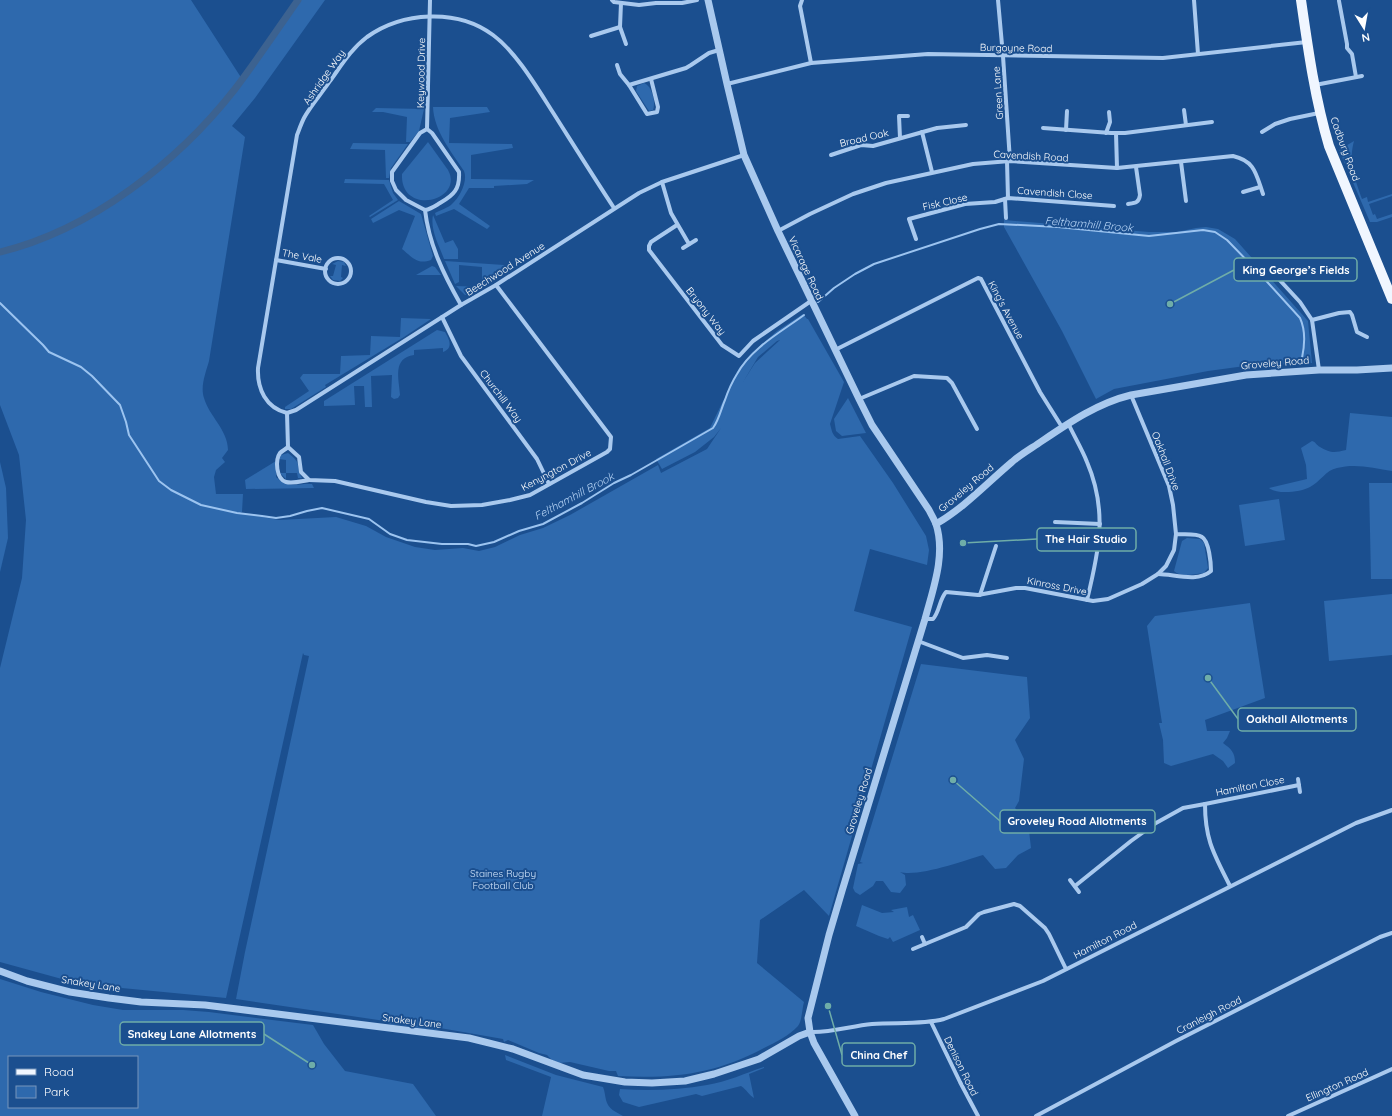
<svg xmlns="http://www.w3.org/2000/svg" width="1392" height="1116" viewBox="0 0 1392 1116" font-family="Quicksand,sans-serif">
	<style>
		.green { fill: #2e69ad; fill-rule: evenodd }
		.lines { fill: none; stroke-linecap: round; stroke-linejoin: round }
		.stream { stroke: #9cc4f0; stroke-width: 2 }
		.canal { stroke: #3c6290; stroke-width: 7 }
		.minor { stroke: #a9c9ee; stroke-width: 4 }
		.tertiary { stroke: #a9c9ee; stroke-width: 7 }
		.primary { stroke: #f0f6ff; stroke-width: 10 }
		.labels { text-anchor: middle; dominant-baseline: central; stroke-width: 4; stroke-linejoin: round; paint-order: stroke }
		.street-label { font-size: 10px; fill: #fff; stroke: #1b4f8f }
		.park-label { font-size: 10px; fill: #cfe3fa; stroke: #1b4f8f }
		.water-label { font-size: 11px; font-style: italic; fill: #b5d3f5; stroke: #1b4f8f }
		.leader { fill: none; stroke: #6fada8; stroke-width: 1.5 }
		.callout-dot { fill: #6fada8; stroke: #1b4f8f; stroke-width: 1.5 }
		.callout { fill: #1b4f8f; stroke: #6fada8; stroke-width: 1.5 }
		.callout-label { font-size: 11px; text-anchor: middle; font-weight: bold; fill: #fff }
	</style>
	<rect width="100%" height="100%" fill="#1b4f8f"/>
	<g class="green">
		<path d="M 0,0 L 191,0 L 242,79 L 298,0 L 325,0 L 255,98 L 232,126 L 245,137 L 209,361 C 206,372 200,386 204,398 C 209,416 228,430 228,450 L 222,458 L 225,462 L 216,470 L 214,477 L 216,494 L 243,494 L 242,512 L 240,513 L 279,520 L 336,517 L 366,526 L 386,537 L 415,547 L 435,550 L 463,548 L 479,551 L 495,547 L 520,535 L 543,528 L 570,515 L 658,465 L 661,473 L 707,449 L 721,428 L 714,437 L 695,452 L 662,469 L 656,459 L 710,428 L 739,368 L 750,355 L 777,331 L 803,314 L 807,319 L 808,319 L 844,382 L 830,424 C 832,431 832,435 838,439 L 860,436 L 893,483 L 926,536 L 929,550 L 927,565 L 870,549 L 854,611 L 912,627 L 829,916 L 804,890 L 760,920 L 757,963 L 804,1002 C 802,1009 802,1021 798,1026 C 789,1036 776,1042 764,1048 C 715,1074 674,1079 618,1076 L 616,1071 L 609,1071 L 570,1062 L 559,1063 L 552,1060 L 547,1055 L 539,1053 L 508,1040 L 504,1042 L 503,1039 L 440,1028 L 438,1030 C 427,1030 417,1027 406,1026 C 399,1024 391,1027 385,1021 L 236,999 L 245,952 L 309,656 L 304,655 L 303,653 L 226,998 L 80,984 L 0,962 L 0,668 L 22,578 L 26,520 L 19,455 L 0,405 ZM 780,340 L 755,363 L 743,382 L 758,357 L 777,341 Z"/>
		<path d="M 644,83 C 652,86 656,102 653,110 L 649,111 L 636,91 L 637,86 Z"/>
		<path d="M 433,107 L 487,107 L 490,112 L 450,118 L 449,143 L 512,144 L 513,148 L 471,155 L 471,179 L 534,180 L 527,184 L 494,186 L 494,188 L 469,188 L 459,204 L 490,226 L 487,229 L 454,209 L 436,216 L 435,213 C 440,210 448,208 452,204 C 460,197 468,181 464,171 C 451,151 434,131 433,107 Z"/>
		<polygon points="376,108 424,109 419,131 410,142 406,142 407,117 383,112 372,112"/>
		<path d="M 1354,141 C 1348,163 1355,178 1362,199 L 1367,197 L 1368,202 L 1392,194 L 1392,196 L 1369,204 L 1373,215 L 1375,214 L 1377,219 L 1392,214 L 1392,217 L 1377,222 L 1370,222 L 1339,150 Z"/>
		<path d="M 428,142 L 448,170 C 465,201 400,217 402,174 Z"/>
		<polygon points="353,143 408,144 391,168 389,178 386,178 385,150 350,149"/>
		<polygon points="345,179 389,180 393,193 398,200 370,217 369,216 393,200 384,184 344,183"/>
		<path d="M 399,201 L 421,214 L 433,256 L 431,260 C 417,265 412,257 402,249 L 415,216 L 399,210 L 373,223 L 371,219 Z"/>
		<path d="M 433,215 L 445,243 L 453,240 L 458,249 L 458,259 L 444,259 C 439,245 430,230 433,215 Z"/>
		<polygon points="1004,220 1149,232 1177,232 1196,228 1206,227 1218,229 1235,239 1308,321 1312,363 1245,366 1208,371 1114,389 1096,399 1062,331 1004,227"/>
		<polygon points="338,261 344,262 346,266 342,265 341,277 343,278 340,281 333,280 330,276 333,276 336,265 332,264"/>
		<polygon points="445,261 504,265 505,268 484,286 482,285 482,267 459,265 459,282 455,284"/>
		<polygon points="432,266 435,267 441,275 416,275"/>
		<polygon points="456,286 483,287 469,295 465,295"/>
		<polygon points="401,318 431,319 404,337 325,385 326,387 291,409 285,409 285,407 309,391 300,378 303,374 340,374 341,356 370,355 371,336 400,337"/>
		<path d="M 437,330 L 445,332 C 449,339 454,348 443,352 L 443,348 L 414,350 L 414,355 C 392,358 399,379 400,395 L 398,398 L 394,399 L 391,397 L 392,375 L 371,376 L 372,407 L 365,407 L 364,386 L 354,386 L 355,405 L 324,406 L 324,401 Z"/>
		<polygon points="848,398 866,433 842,436 836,431 834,419"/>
		<path d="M 1350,413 L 1392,417 L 1392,471 C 1374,468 1355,463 1337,468 C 1326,470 1320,482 1310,487 C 1301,492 1277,495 1269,488 L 1307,479 L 1306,465 L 1301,448 L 1312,441 C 1316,442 1316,445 1320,447 C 1330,453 1334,453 1346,450 Z"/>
		<path d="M 288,453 C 303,464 295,465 302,478 L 298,478 L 297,473 L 286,473 L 286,479 L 280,473 L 286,473 L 286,460 L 279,459 L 281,455 Z"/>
		<path d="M 276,461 L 276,477 C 289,489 296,483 312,484 L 314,488 L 246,489 L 245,480 Z"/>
		<polygon points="0,462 6,488 8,538 0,572"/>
		<polygon points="1369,483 1392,483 1392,579 1371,579"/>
		<polygon points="1279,499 1285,540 1245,546 1239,505"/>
		<path d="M 1187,538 L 1200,539 L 1204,543 L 1208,568 L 1204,573 C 1195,574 1181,578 1174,571 L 1182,541 Z"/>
		<polygon points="1392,594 1392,655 1329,661 1324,601"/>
		<path d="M 1250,603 L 1265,698 L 1205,720 L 1207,731 L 1230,731 L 1227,738 L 1223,743 C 1231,749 1235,752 1235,763 L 1228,768 L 1223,761 L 1213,754 L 1171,766 L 1164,763 L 1163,740 L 1159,723 L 1162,723 L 1147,626 L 1155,616 Z"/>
		<path d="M 921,664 L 1027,677 L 1030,718 L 1015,740 L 1024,759 L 1019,801 L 1015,808 L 1028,822 L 1031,848 L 1018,855 L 1006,868 L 995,869 L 983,855 C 963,861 919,877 900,872 L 905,875 L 906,885 L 900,893 L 891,892 L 883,881 L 876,881 L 873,886 L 860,895 L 855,892 L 853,888 L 858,864 L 863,863 L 860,862 Z"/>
		<polygon points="862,905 882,913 894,912 891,910 907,907 909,917 913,915 920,930 893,942 890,937 888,939 879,936 856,926"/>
		<path d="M 0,979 L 41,992 L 93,1005 L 123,1010 L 183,1010 L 209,1012 L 313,1025 L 324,1044 L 345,1071 L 413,1084 L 436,1116 L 0,1116 ZM 9,1057 L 137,1057 L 137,1107 L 9,1107 Z"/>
		<path d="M 505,1055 L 556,1075 L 603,1087 C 605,1092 605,1096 606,1100 C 608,1109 616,1112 623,1116 L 542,1116 L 551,1077 L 506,1060 Z"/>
		<path d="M 764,1067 L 764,1068 L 749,1074 L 754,1098 C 749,1095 747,1090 741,1086 L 702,1096 L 696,1094 L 639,1107 L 623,1102 L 619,1095 L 620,1089 C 649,1091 679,1090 707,1085 C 727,1082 745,1073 764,1067 Z"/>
	</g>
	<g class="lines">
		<g class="stream">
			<path d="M 818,302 L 834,288 L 855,274 L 874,264 L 980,229 L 999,224 L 1058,227 L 1149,236 L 1203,230 L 1215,232 L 1227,240 L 1260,274 L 1300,318 C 1306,331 1305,344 1302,358"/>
			<path d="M 0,303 L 43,345 L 49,352 L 81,367 L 92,376 L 120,405 L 126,422 L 129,435 L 159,481 L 171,490 L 201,505 L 237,513 L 262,516 L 276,518 L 290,516 L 307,511 L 322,508 L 369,519 L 390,534 L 407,540 L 442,544 L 468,544 L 476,546 L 494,542 L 519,531 L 543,524 L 582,503 L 614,483 L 631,475 L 713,428 C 719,420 721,409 725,400 C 728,391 732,382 737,374 C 751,348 781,332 804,315"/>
		</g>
		<path class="canal" d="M 0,252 C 91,230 178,162 235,89 C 257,60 277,30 298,0"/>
		<g class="minor">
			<polyline points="612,0 614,2 639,5 656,3 682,3 697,0"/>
			<polyline points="802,0 800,6 801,11 811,63"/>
			<polyline points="998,0 1003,56 1010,161"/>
			<polyline points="1194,0 1198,54"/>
			<polyline points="1339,1 1347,44 1347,48 1352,54 1356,77"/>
			<polyline points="621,3 620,27 626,44"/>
			<polyline points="591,36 620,27"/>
			<polyline points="617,65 620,74 629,85 647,114 657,112 658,107 651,79"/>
			<polyline points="727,84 811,63 928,54 1163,58 1307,42"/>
			<polyline points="629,85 686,68 691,65 709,53 719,50"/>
			<polyline points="1315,85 1362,76"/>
			<polyline points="1184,110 1186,125"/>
			<polyline points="1043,128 1111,133 1125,133 1212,122"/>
			<path d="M 427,129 L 420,133 L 392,172 L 392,181 L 396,190 L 406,200 L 425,210 C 429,245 444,275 461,305"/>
			<polyline points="1066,130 1067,111"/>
			<polyline points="922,132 932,172"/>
			<polyline points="1262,132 1275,124 1290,119 1319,113"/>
			<polyline points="1106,133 1110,122 1109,112"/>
			<polyline points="1116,133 1117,168"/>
			<polyline points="900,138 899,116 908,116"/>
			<polyline points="831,155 861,145 873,146 937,128 966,125"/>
			<polyline points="1007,161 1008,198"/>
			<polyline points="1181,162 1186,201"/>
			<polyline points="662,182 671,213 689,244"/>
			<polyline points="1243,192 1260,187"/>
			<polyline points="1005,199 1006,218"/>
			<path d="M 1128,204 C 1135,203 1139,203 1140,195 L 1136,167"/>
			<path d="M 614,208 C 593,176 573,144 552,111 C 536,86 516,52 493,35 C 457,8 402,12 367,37 C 351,49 341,66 330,81 C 322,93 311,105 304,118 C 301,124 299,130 297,135 L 258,368 C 257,389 266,408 287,413 L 296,410 L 461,305 L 496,285 L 639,193 L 662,182 L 744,155"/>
			<path d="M 425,210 C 431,209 435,206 440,203 C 454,195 460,189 459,172 L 432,133 L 427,129 L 430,0"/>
			<polyline points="677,225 651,242 649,246 649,250 722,345 739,356 753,341 811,301"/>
			<path d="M 778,231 L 810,214 L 853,194 L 886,183 L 973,164 L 1010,161 L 1117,168 L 1233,156 C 1255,161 1256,174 1263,194"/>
			<polyline points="916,239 909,219 965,204 995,202 1008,198 1114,206"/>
			<polyline points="683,248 696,240"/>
			<circle cx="338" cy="271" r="13"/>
			<polyline points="276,260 326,269"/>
			<polyline points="1262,261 1300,302 1312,320 1319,370"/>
			<polyline points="442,317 461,356 537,459 549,484"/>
			<polyline points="1312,320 1339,313 1350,312 1352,315 1357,332 1367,337"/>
			<polyline points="835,350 978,278 981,279 1040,392 1062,427"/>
			<polyline points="859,399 914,376 947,378 952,383 977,429"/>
			<polyline points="287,413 288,447 299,457 301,472 309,480 335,481 426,502 451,506 482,505 510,500 530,495 607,452 610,449 611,437 496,285"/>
			<path d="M 1068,423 C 1074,436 1082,449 1087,462 C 1108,511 1099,551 1087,600"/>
			<path d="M 288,447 C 286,449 282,451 280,453 C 275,460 276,479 286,482 C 293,484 302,481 309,480"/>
			<polyline points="1055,522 1100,524"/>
			<path d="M 1158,574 C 1174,574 1197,583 1211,571 C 1211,563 1209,541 1202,537 C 1196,533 1184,535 1176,534"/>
			<polyline points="980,595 996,546"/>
			<path d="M 925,619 L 933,619 C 940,611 939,600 946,592 L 978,595 L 1016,588 L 1025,588 L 1093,601 L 1108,599 L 1142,584 L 1158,574 L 1166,566 L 1174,550 L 1176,534 L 1173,505 L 1169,486 L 1131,395"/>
			<polyline points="918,641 963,658 987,655 1007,658"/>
			<polyline points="1298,779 1300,792"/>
			<polyline points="1205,804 1299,785"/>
			<polyline points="1070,880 1079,892"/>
			<path d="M 1075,886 L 1131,841 L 1156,823 L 1183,808 L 1205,804 C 1205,840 1214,854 1230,886"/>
			<polyline points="922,937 925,944"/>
			<polyline points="913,949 966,927 979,914 984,912 1014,904 1020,906 1045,928 1049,934 1066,969"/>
			<polyline points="931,1022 960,1082 978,1116"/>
			<path d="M 810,1032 C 831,1033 851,1026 872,1024 C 896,1022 921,1025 944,1019 L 1043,981 L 1356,823 L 1392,810"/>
			<polyline points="1036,1116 1176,1041 1380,937 1392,933"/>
			<polyline points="1288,1116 1392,1069"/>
		</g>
		<g class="tertiary">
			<path d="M 708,0 L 727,84 L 744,155 L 778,231 L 859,399 L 872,425 L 929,510 C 931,514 934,519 936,524 C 946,555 933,589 925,619 L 842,891 L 829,935 L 808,1018 L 810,1032 L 814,1043 L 855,1116"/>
			<path d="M 936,524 C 964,508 987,483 1012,462 C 1021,454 1032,448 1042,441 C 1070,422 1098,403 1131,395 L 1246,375 L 1319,370 L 1357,370 L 1392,368"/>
			<polyline points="0,971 27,981 70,992 109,998 141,1002 205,1005 469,1038 513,1049 583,1075 625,1082 652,1083 685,1081 714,1074 759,1059 799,1036 810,1032"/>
		</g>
		<path class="primary" d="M 1301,0 C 1308,49 1315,99 1329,146 L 1392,299"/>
	</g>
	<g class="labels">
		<g class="street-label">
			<text transform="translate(1016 48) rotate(1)">Burgoyne Road</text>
			<text transform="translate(421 73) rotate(-89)">Keywood Drive</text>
			<text transform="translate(324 77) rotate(-55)">Ashridge Way</text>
			<text transform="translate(998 93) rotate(-94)">Green Lane</text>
			<text transform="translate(864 138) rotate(-13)">Broad Oak</text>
			<text transform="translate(1345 149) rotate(70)">Cadbury Road</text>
			<text transform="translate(1031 156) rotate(3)">Cavendish Road</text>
			<text transform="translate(1055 193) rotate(4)">Cavendish Close</text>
			<text transform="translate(945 202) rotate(-13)">Fisk Close</text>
			<text transform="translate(302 256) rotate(10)">The Vale</text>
			<text transform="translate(806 268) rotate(65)">Vicarage Road</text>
			<text transform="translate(505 269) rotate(-32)">Beechwood Avenue</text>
			<text transform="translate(1006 310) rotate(62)">King's Avenue</text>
			<text transform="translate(706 311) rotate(52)">Bryony Way</text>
			<text transform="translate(1275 363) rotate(-5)">Groveley Road</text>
			<text transform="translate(501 396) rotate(53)">Churchill Way</text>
			<text transform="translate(1166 461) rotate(69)">Oakhall Drive</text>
			<text transform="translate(556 470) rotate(-28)">Kenyngton Drive</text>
			<text transform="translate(966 488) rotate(-40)">Groveley Road</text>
			<text transform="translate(1057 586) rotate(11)">Kinross Drive</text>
			<text transform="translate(1250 786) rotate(-11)">Hamilton Close</text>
			<text transform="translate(859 801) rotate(-73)">Groveley Road</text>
			<text transform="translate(1105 940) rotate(-27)">Hamilton Road</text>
			<text transform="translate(91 984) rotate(9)">Snakey Lane</text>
			<text transform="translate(1209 1015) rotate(-27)">Cranleigh Road</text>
			<text transform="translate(412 1021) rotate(7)">Snakey Lane</text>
			<text transform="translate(961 1066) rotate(64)">Denison Road</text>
			<text transform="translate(1337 1085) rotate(-24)">Ellington Road</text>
		</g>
		<g class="park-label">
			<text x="503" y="873">Staines Rugby<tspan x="503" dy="12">Football Club</tspan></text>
		</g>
		<g class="water-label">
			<text transform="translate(1089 224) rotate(5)">Felthamhill Brook</text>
			<text transform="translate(574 496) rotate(-28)">Felthamhill Brook</text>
		</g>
	</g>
	<path class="leader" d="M1170 304L1234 270M963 543L1037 539M1208 678L1238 719M953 780L1000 821M312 1065L264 1034M828 1006L842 1055"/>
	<g class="callout-dot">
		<circle cx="1170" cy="304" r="4"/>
		<circle cx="963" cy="543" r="4"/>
		<circle cx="1208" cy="678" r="4"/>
		<circle cx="953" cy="780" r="4"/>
		<circle cx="312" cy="1065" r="4"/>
		<circle cx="828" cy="1006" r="4"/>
	</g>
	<g class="callout">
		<rect x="1234" y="258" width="123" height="23" rx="4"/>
		<rect x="1037" y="528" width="99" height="23" rx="4"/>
		<rect x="1238" y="708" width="118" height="23" rx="4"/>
		<rect x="1000" y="810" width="155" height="23" rx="4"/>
		<rect x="120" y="1022" width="144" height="23" rx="4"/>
		<rect x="842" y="1043" width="73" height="23" rx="4"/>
	</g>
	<g class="callout-label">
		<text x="1296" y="274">King George’s Fields</text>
		<text x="1086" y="543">The Hair Studio</text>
		<text x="1297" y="723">Oakhall Allotments</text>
		<text x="1077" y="825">Groveley Road Allotments</text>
		<text x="192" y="1038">Snakey Lane Allotments</text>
		<text x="879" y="1059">China Chef</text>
	</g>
	<rect x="8" y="1056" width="130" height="52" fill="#1b4f8f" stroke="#7695bc"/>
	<rect x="16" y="1069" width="20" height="6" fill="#f0f6ff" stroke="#7695bc"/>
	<text x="44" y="1076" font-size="12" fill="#ffffff">Road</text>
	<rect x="16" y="1086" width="20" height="12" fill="#2e69ad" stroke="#7695bc"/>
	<text x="44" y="1096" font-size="12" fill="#ffffff">Park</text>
	<g transform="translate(1364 28) rotate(169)" stroke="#1b4f8f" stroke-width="3" paint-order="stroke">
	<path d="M0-3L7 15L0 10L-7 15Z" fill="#ffffff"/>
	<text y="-6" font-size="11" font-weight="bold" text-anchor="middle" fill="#ffffff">N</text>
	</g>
</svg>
